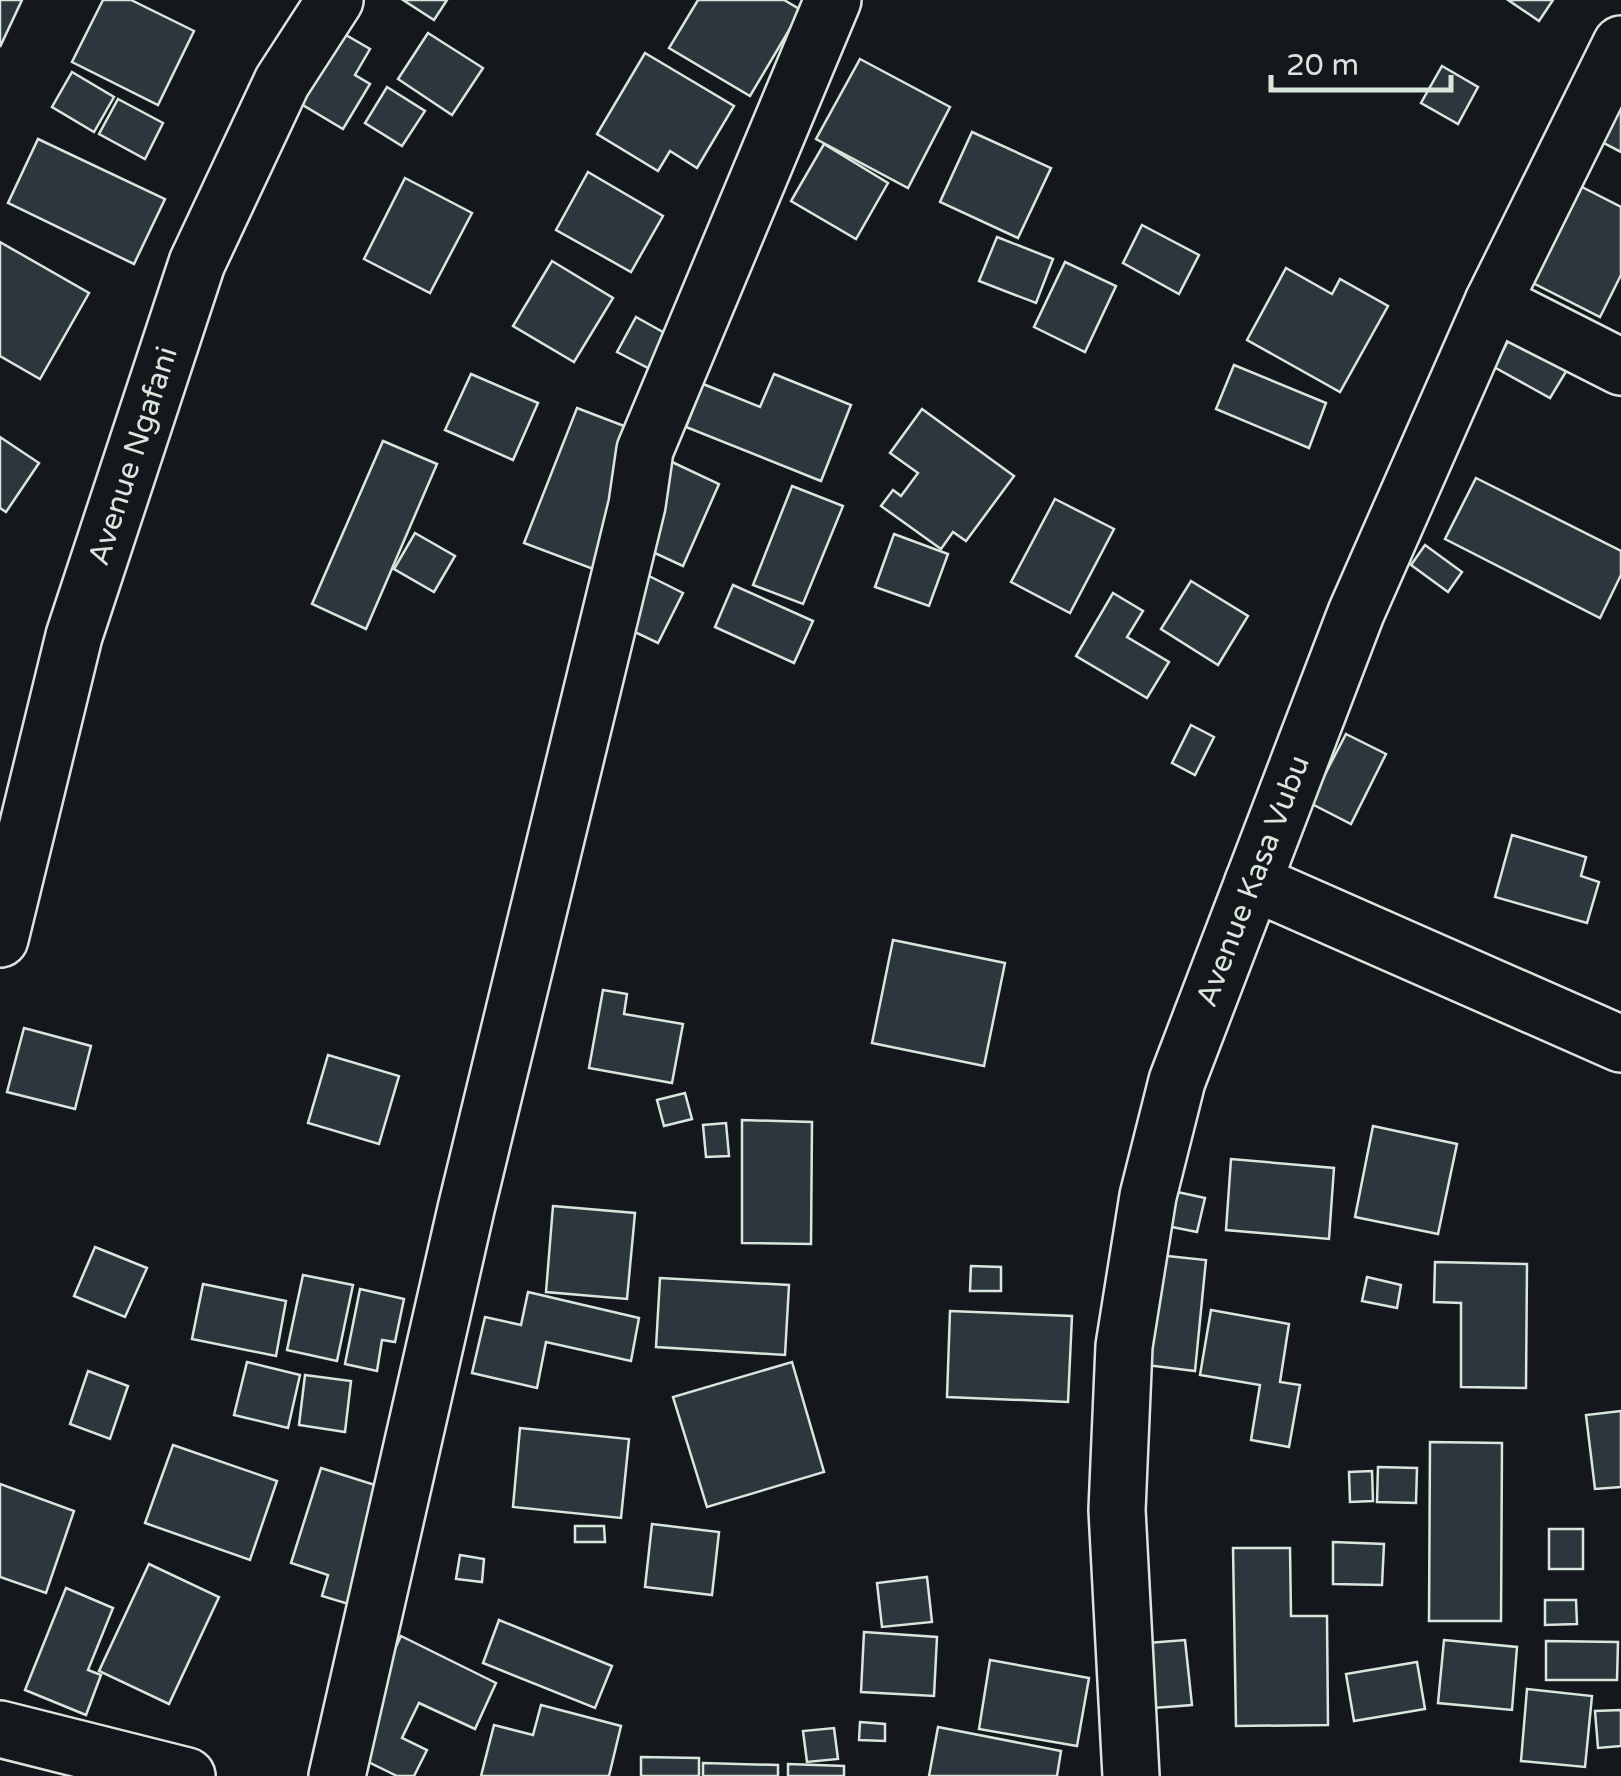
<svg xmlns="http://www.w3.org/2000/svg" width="1621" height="1776" viewBox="0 0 1621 1776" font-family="'Varela Round',sans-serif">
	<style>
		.building { fill: #2c363c; stroke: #d8e6dc; stroke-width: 2.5 }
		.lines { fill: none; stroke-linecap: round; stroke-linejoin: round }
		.minor-casing { stroke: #d8e6dc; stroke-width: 60 }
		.minor { stroke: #14181c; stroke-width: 55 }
		.labels { text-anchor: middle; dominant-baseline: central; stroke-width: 8; stroke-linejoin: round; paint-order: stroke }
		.street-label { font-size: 30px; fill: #d8e6dc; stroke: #14181c }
	</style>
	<rect width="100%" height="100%" fill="#14181c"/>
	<g class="building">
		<polygon points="0,0 22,0 0,47"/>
		<polygon points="103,0 131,0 194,31 158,105 72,62"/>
		<polygon points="403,0 447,0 434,20"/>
		<polygon points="698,0 784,0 801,10 750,96 669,48"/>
		<polygon points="1508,0 1553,0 1539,21"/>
		<polygon points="327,24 370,49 355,75 370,84 343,129 286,95"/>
		<polygon points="428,33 483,68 452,115 398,79"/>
		<polygon points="645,53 734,106 697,168 670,151 658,171 597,134"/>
		<polygon points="860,59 950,107 908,188 816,139"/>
		<polygon points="1442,66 1478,87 1458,124 1421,103"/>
		<polygon points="72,72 114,97 94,132 52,107"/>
		<polygon points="387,87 425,111 402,146 365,123"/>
		<polygon points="1621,97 1621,152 1598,140"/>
		<polygon points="118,99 163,123 145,159 99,134"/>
		<polygon points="972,132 1051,168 1018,238 940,202"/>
		<polygon points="38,139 165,199 134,264 8,203"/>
		<polygon points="824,144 888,183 856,239 791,201"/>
		<polygon points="588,172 663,216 631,272 556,230"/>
		<polygon points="405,178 472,213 430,293 364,259"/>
		<polygon points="1580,186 1621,207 1621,275 1600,317 1531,282"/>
		<polygon points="1142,225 1199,255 1179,294 1123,263"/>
		<polygon points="997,237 1053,259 1036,303 979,281"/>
		<polygon points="0,242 89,293 40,379 0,356"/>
		<polygon points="552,261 613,298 574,362 513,326"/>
		<polygon points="1065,262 1116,286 1085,352 1034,327"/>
		<polygon points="1286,268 1332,294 1340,279 1388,306 1340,392 1247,340"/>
		<polygon points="636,317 670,336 652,370 617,352"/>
		<polygon points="1513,332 1570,365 1550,398 1494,367"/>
		<polygon points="1234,365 1326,403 1309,448 1216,409"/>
		<polygon points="471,374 538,403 513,460 445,430"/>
		<polygon points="774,374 851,405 821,481 686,427 703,384 760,407"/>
		<polygon points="577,408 645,434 593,569 524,543"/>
		<polygon points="922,409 1014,476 966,541 953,532 941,549 881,506 893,490 901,496 918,473 890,453"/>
		<polygon points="0,437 39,463 6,512 0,508"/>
		<polygon points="383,441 437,464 366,629 312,604"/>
		<polygon points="672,462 719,484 683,566 635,544"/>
		<polygon points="1476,478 1621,551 1621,575 1600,618 1445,539"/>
		<polygon points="792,486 843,506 803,604 753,585"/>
		<polygon points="1055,499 1114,529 1070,613 1011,582"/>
		<polygon points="415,533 455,556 434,592 394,569"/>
		<polygon points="894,534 948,554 929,606 875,587"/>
		<polygon points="1425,545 1462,572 1448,592 1411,565"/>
		<polygon points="645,574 683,593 658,643 620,625"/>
		<polygon points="1191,581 1248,616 1218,665 1161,629"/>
		<polygon points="733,585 813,621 794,663 715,627"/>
		<polygon points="1113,593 1143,611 1127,637 1169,662 1147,698 1076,656"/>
		<polygon points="1191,725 1214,737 1195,775 1172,763"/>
		<polygon points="1346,734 1386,754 1351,824 1310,803"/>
		<polygon points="1512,835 1586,857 1581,876 1599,882 1587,923 1495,897"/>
		<polygon points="893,940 1005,963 984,1066 872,1043"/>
		<polygon points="603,990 627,994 624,1014 683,1024 672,1083 589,1068"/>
		<polygon points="24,1028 91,1046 75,1109 7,1092"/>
		<polygon points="328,1055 399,1076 379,1144 308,1123"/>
		<polygon points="685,1093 692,1119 664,1126 657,1100"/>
		<polygon points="742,1120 812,1122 811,1244 742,1243"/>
		<polygon points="726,1123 729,1156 706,1157 703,1125"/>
		<polygon points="1373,1126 1457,1144 1438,1234 1355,1217"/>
		<polygon points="1231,1159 1334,1168 1329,1239 1226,1230"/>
		<polygon points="1159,1188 1205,1198 1197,1232 1152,1223"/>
		<polygon points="553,1206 635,1213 627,1299 546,1292"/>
		<polygon points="95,1247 147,1268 125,1317 74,1296"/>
		<polygon points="1158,1255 1206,1260 1195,1371 1146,1365"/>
		<polygon points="1435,1262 1527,1264 1526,1388 1461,1387 1461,1303 1434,1302"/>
		<polygon points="971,1266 1001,1267 1001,1291 970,1291"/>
		<polygon points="303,1275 353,1285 337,1361 287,1350"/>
		<polygon points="1367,1277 1401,1285 1397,1308 1362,1301"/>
		<polygon points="660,1278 789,1285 785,1355 656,1347"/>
		<polygon points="203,1284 286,1301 276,1356 192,1339"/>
		<polygon points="360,1289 404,1299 395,1342 382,1340 377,1371 345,1364"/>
		<polygon points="528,1292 639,1318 631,1361 546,1342 537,1388 472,1373 485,1317 521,1325"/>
		<polygon points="1211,1310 1289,1324 1280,1382 1300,1385 1289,1447 1251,1440 1260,1385 1200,1375"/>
		<polygon points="950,1311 1072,1316 1068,1402 947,1397"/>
		<polygon points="247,1362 300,1375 288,1428 234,1415"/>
		<polygon points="792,1362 824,1472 707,1507 673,1397"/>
		<polygon points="88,1371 128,1386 110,1439 70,1424"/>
		<polygon points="305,1375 351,1381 345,1432 299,1425"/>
		<polygon points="1621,1411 1621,1487 1595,1489 1586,1415"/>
		<polygon points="520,1428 629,1439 621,1518 513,1507"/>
		<polygon points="1430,1442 1502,1443 1501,1621 1429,1621"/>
		<polygon points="173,1445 277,1481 250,1560 145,1523"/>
		<polygon points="1378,1467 1417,1468 1416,1503 1377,1502"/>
		<polygon points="321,1468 391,1490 355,1606 322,1596 328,1575 291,1563"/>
		<polygon points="1372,1471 1373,1501 1350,1502 1349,1472"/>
		<polygon points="0,1484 74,1511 46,1593 0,1577"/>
		<polygon points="652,1524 719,1532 712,1595 645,1587"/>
		<polygon points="575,1526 604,1526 605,1542 575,1542"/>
		<rect x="1549" y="1529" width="34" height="40"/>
		<polygon points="1333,1542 1384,1544 1382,1585 1333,1584"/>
		<polygon points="1233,1548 1290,1548 1291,1616 1327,1616 1328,1725 1236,1726"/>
		<polygon points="460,1555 484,1559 482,1582 456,1579"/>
		<polygon points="149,1564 219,1597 169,1704 99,1671"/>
		<polygon points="927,1577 932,1622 882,1627 877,1583"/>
		<polygon points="66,1588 113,1608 88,1670 101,1675 86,1715 25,1690"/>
		<polygon points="1545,1600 1576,1600 1577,1624 1545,1625"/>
		<polygon points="499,1620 612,1666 595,1708 483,1663"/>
		<polygon points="864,1632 937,1637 934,1696 861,1692"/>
		<polygon points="401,1636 496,1683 475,1729 419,1703 402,1738 427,1750 414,1776 397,1776 346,1751"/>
		<polygon points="1185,1640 1192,1705 1141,1709 1135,1644"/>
		<polygon points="1444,1640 1517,1647 1512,1710 1438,1703"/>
		<polygon points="1546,1641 1618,1642 1617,1680 1546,1680"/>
		<polygon points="990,1660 1089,1678 1077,1746 979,1729"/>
		<polygon points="1417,1662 1425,1709 1354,1721 1346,1674"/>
		<polygon points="1527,1689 1592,1696 1585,1767 1521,1761"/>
		<polygon points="541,1705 621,1726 609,1776 481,1776 494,1725 533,1735"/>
		<polygon points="1621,1710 1621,1746 1598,1748 1595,1711"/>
		<polygon points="860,1722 885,1724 885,1741 859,1740"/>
		<polygon points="938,1727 1061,1751 1057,1776 929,1776"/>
		<polygon points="834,1728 838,1759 807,1762 803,1731"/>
		<polygon points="641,1757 699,1758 699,1776 641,1776"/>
		<polygon points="703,1763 778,1765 778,1776 703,1776"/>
		<polygon points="788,1764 844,1766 844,1776 788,1776"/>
	</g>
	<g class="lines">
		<g class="minor-casing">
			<g id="minor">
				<polyline points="1493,302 1621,367"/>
				<polyline points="1253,882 1621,1044"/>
				<polyline points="0,939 74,636 197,263 282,82 335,0"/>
				<polyline points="0,1729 187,1776"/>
				<polyline points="337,1776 466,1209 637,505 645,450 833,0"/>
				<polyline points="1131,1776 1117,1510 1124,1346 1148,1196 1177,1081 1356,613 1493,302 1621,44"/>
			</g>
		</g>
		<use href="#minor" class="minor"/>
	</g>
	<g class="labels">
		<g class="street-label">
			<text transform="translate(133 456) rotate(-72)">Avenue Ngafani</text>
			<text transform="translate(1253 881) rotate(-69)">Avenue Kasa Vubu</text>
		</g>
	</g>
	<path d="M1271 75v15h180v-15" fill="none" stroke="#d8e6dc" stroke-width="5"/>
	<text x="1286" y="75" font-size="30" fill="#d8e6dc" stroke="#14181c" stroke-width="8" paint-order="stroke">20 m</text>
</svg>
